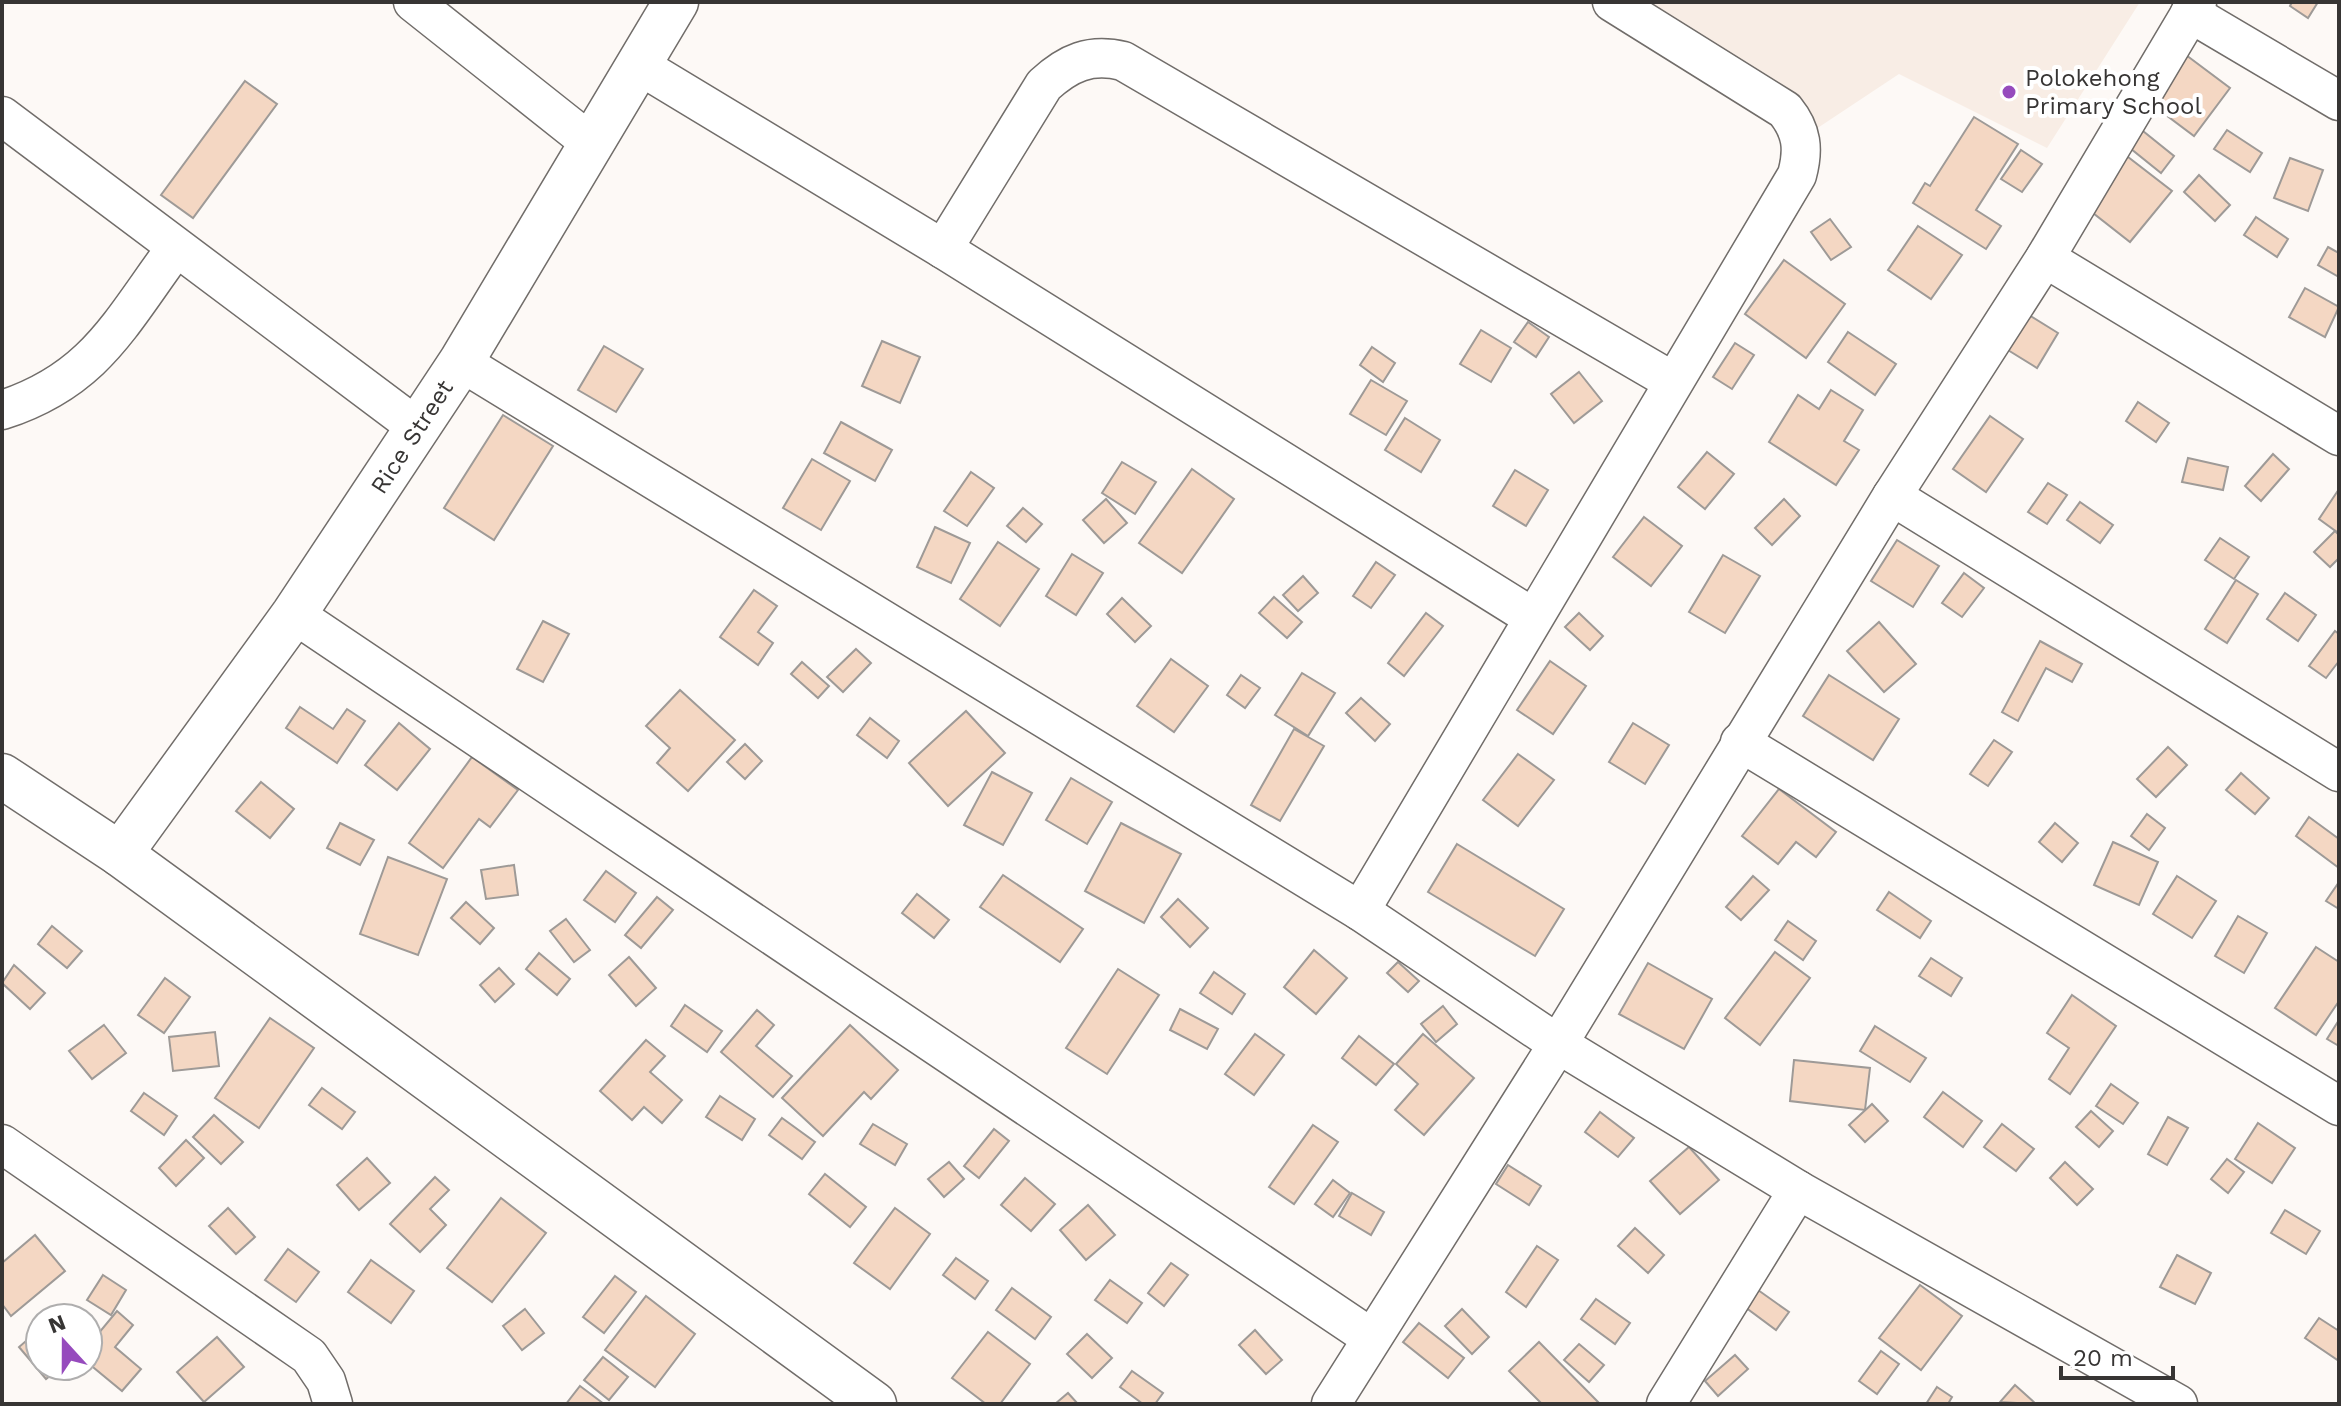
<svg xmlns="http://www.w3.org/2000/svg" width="2341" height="1406" viewBox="0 0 2341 1406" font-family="'Work Sans',sans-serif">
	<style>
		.built { fill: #f8ede5 }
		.building { fill: #f4d7c3; stroke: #9e9a97; stroke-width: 2 }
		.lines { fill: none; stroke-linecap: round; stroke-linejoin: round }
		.minor-casing { stroke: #716d6a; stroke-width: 41 }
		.tertiary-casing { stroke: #716d6a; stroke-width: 47 }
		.minor { stroke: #fff; stroke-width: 38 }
		.tertiary { stroke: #fff; stroke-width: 44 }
		.poi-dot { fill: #964bbd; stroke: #fff; stroke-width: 3 }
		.labels { text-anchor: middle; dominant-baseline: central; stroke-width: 8; stroke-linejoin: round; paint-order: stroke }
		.poi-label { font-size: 24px; fill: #373534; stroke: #fff; text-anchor: start }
		.street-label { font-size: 24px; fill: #373534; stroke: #fff }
	</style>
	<rect width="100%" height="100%" fill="#fdf9f6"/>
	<polygon class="built" points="1612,2 2140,2 2047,148 1899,74 1801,139"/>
	<g class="building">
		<polygon points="2292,2 2318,2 2308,18 2290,6"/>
		<polygon points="2186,55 2230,88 2194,136 2150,103"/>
		<polygon points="245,81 277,104 193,218 161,195"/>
		<polygon points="1974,117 2018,144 1976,210 2001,226 1986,249 1913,203 1925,183 1930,186"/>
		<polygon points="2133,123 2174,156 2161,173 2120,140"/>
		<polygon points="2227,130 2262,153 2250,172 2214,149"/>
		<polygon points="2021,150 2042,164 2022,192 2001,179"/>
		<polygon points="2119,150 2172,191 2130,242 2079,202"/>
		<polygon points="2290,158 2323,170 2308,211 2274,198"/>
		<polygon points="2199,175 2230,205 2215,221 2184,192"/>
		<polygon points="2256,217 2288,239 2277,257 2244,235"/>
		<polygon points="1830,219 1851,247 1831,260 1811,232"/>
		<polygon points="1918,226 1962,255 1931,299 1888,270"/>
		<polygon points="2328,247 2339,253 2339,277 2318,265"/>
		<polygon points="1784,260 1845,304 1806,358 1745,314"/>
		<polygon points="2305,288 2339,307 2325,337 2289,317"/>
		<polygon points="2024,312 2058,333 2037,368 2003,347"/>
		<polygon points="1528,322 1549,337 1536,357 1514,342"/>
		<polygon points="1481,330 1511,348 1491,382 1460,364"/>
		<polygon points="1848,332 1896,364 1875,395 1828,362"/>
		<polygon points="882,341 920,357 900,403 862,386"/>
		<polygon points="1735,343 1754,355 1732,389 1713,377"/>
		<polygon points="604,346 643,369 616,412 578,390"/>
		<polygon points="1372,347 1395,363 1383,382 1360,365"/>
		<polygon points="1579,372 1602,401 1574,423 1551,394"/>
		<polygon points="1371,380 1407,401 1386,435 1350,414"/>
		<polygon points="1831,390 1863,410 1844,441 1859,450 1836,485 1769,442 1798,395 1819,409"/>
		<polygon points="2138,402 2169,423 2156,442 2126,421"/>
		<polygon points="503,415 553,446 494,540 444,508"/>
		<polygon points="1990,416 2023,439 1986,492 1953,469"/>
		<polygon points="1405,418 1440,440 1421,472 1385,450"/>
		<polygon points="841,422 892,450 875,481 824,453"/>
		<polygon points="1707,452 1734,474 1705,509 1678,487"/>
		<polygon points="2273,454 2289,469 2261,501 2245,486"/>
		<polygon points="2188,458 2228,467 2223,490 2182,482"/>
		<polygon points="812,459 850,481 821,530 783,508"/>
		<polygon points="1122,462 1156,482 1135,514 1102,493"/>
		<polygon points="1192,469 1234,499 1182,573 1139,543"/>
		<polygon points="1515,470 1548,490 1526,526 1493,506"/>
		<polygon points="971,472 994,488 967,526 944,511"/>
		<polygon points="2048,483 2067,495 2047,524 2028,512"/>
		<polygon points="2339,489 2339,529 2337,532 2319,519"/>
		<polygon points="1106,499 1127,523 1104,543 1083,520"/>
		<polygon points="1784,499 1800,516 1772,545 1755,528"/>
		<polygon points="2080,502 2113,525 2100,543 2067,520"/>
		<polygon points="1023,508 1042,524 1026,542 1007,526"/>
		<polygon points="1644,517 1682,546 1651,586 1613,557"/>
		<polygon points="935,527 970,543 951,583 917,567"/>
		<polygon points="2335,531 2339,535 2339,558 2330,567 2314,552"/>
		<polygon points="2220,538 2249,557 2234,579 2205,560"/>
		<polygon points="1897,540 1939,566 1913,607 1871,581"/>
		<polygon points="998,542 1039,569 1000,626 960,599"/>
		<polygon points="1072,554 1103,573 1076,615 1046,596"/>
		<polygon points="1723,555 1760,576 1725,633 1689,612"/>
		<polygon points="1376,562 1395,575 1371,608 1353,596"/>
		<polygon points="1964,573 1984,588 1962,617 1942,603"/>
		<polygon points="1303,576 1318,593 1298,611 1283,595"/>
		<polygon points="2236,580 2258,594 2227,643 2205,629"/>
		<polygon points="754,590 777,606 758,632 773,643 758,665 720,637"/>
		<polygon points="2285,593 2316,615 2298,641 2267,619"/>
		<polygon points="1274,597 1302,622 1287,638 1259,613"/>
		<polygon points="1122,598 1151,626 1135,642 1107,614"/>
		<polygon points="1426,613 1443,626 1404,676 1388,663"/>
		<polygon points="1579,613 1603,636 1590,650 1565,627"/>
		<polygon points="543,621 569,634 543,682 517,669"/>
		<polygon points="1879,622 1916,664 1884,692 1847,651"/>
		<polygon points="2335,631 2339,634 2339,661 2326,678 2309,666"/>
		<polygon points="2040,641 2082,664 2072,682 2046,668 2018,721 2002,712"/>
		<polygon points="856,649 871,663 843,692 827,677"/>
		<polygon points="1171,659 1208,686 1174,732 1137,706"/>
		<polygon points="1550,661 1586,686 1553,734 1517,710"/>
		<polygon points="802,662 829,686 818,698 791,674"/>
		<polygon points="1302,673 1335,693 1308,736 1275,715"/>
		<polygon points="1241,675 1260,688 1245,708 1227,695"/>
		<polygon points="1829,675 1899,719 1873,760 1803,716"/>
		<polygon points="680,690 735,740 688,791 657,763 670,748 646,726"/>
		<polygon points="1361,698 1390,724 1375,741 1346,713"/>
		<polygon points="300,707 333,729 347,709 365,721 337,763 286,728"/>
		<polygon points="966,711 1005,753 948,806 909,763"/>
		<polygon points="870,718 899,741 887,758 857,735"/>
		<polygon points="399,723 430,749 397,790 365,765"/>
		<polygon points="1633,723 1669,745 1645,784 1609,762"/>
		<polygon points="1294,729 1324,746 1280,821 1251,805"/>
		<polygon points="1994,740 2012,752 1988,786 1970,774"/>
		<polygon points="745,744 762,761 745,779 727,762"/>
		<polygon points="2168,747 2187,765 2156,797 2137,779"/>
		<polygon points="1518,754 1554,780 1518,826 1483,800"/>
		<polygon points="472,757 518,790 490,827 479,819 443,868 409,843"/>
		<polygon points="992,772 1032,793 1003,845 964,825"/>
		<polygon points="2241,773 2269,798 2255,814 2226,790"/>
		<polygon points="1071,778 1112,802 1087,844 1046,820"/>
		<polygon points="261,782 294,809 270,838 236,811"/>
		<polygon points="1779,789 1836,832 1816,857 1796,842 1778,864 1742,836"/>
		<polygon points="2147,814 2165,828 2149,850 2131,836"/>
		<polygon points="2309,817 2339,839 2339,868 2296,836"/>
		<polygon points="340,823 374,840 360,865 327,848"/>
		<polygon points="1121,823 1181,854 1144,923 1085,891"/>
		<polygon points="2055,823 2078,843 2062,862 2039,842"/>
		<polygon points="2113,842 2158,862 2139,905 2094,885"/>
		<polygon points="1457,844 1564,909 1535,956 1428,892"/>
		<polygon points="388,857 447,879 418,955 360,934"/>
		<polygon points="514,865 518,895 486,899 481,870"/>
		<polygon points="606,871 636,893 615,922 584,900"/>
		<polygon points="1003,875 1083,929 1060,962 980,907"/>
		<polygon points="1753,876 1769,890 1741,920 1726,907"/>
		<polygon points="2177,876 2216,901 2192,938 2153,914"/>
		<polygon points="2339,882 2339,909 2326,901"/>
		<polygon points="1889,892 1931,921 1920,938 1877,910"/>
		<polygon points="917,894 949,920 934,938 902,913"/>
		<polygon points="657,897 673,910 641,948 625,935"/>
		<polygon points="1178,899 1208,928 1190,947 1161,917"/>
		<polygon points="466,902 494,928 480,944 451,918"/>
		<polygon points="2238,916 2267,933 2244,973 2215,956"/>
		<polygon points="566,919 590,950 574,962 550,931"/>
		<polygon points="1788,921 1816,941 1803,960 1775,940"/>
		<polygon points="52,926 82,951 67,968 38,944"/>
		<polygon points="2316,947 2339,962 2339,1001 2316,1035 2275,1008"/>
		<polygon points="1314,950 1347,978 1316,1014 1284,987"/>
		<polygon points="1775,952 1810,978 1760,1045 1725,1018"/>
		<polygon points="539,953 570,979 557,995 526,969"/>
		<polygon points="629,957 656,988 636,1006 609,975"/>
		<polygon points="1931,958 1962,978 1951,996 1919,976"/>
		<polygon points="1398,962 1419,981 1408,992 1387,973"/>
		<polygon points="1648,963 1712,999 1684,1049 1619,1014"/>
		<polygon points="14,965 45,993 30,1009 2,983"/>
		<polygon points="499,968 514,984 495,1002 480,985"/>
		<polygon points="1118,969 1159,995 1107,1074 1066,1048"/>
		<polygon points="1214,972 1245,994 1232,1014 1200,993"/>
		<polygon points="165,978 190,997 164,1033 138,1015"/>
		<polygon points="2072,995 2116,1026 2070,1094 2049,1079 2069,1048 2047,1033"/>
		<polygon points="685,1005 722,1031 707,1052 671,1026"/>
		<polygon points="1443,1006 1457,1024 1436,1042 1421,1024"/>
		<polygon points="1180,1009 1218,1029 1207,1049 1170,1030"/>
		<polygon points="757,1010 774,1025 756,1046 792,1076 773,1097 721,1052"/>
		<polygon points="270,1018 314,1048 259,1128 215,1098"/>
		<polygon points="2339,1020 2339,1046 2327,1039"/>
		<polygon points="104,1025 126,1053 92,1079 69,1051"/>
		<polygon points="850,1025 898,1070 871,1099 864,1092 823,1136 782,1098"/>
		<polygon points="1875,1026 1926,1058 1910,1082 1860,1051"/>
		<polygon points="215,1032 219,1066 173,1071 169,1037"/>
		<polygon points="1255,1034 1284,1055 1254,1095 1225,1074"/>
		<polygon points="1423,1034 1474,1078 1424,1135 1395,1110 1418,1084 1396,1064"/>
		<polygon points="1359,1036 1394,1064 1376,1085 1342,1058"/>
		<polygon points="646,1040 665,1056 650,1072 682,1100 662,1123 644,1107 632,1120 600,1091"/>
		<polygon points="1794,1060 1870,1068 1865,1110 1790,1101"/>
		<polygon points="2111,1084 2138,1103 2123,1124 2096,1106"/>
		<polygon points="322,1088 355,1112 342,1129 309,1105"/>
		<polygon points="1943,1092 1982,1121 1963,1147 1924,1117"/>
		<polygon points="144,1093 177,1116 164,1135 131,1111"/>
		<polygon points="720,1096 755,1119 742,1140 706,1117"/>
		<polygon points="1872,1104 1888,1121 1865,1142 1849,1125"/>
		<polygon points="2091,1111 2113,1131 2099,1147 2076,1127"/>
		<polygon points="1600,1112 1634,1138 1618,1157 1585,1132"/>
		<polygon points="214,1115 243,1142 221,1164 193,1137"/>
		<polygon points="2168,1117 2188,1128 2167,1165 2148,1154"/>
		<polygon points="782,1118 815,1142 802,1159 769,1135"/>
		<polygon points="2258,1123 2295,1148 2272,1183 2235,1159"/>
		<polygon points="873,1124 907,1144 895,1165 860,1144"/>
		<polygon points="2002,1124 2034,1149 2016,1171 1984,1147"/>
		<polygon points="1313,1125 1338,1142 1294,1204 1269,1187"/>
		<polygon points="994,1129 1009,1141 979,1178 964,1166"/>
		<polygon points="186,1140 204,1158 176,1186 159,1168"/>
		<polygon points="1689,1147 1719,1180 1680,1214 1650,1181"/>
		<polygon points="367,1158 390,1183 359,1210 337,1185"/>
		<polygon points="2227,1159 2244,1172 2228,1193 2211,1179"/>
		<polygon points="949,1162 964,1179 944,1197 928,1179"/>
		<polygon points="2065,1162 2093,1189 2077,1205 2050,1178"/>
		<polygon points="1508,1165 1541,1186 1529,1205 1496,1184"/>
		<polygon points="825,1174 866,1207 850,1227 809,1194"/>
		<polygon points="435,1177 449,1190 430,1209 446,1225 420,1252 390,1224"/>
		<polygon points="1025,1178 1055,1204 1031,1231 1001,1205"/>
		<polygon points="1333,1180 1350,1193 1333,1217 1315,1204"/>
		<polygon points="1352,1193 1384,1212 1371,1235 1339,1216"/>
		<polygon points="501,1198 546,1233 492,1302 447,1268"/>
		<polygon points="1088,1205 1115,1235 1086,1260 1060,1230"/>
		<polygon points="228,1208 255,1237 236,1254 209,1226"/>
		<polygon points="895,1208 930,1234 890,1289 854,1263"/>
		<polygon points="2285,1210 2320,1231 2306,1254 2271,1233"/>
		<polygon points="1635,1228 1664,1255 1648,1273 1618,1246"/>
		<polygon points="35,1235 65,1271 11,1316 2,1304 2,1263"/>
		<polygon points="1537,1246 1558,1260 1526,1307 1506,1292"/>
		<polygon points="288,1249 319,1272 296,1302 265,1280"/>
		<polygon points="2177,1255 2211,1273 2195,1304 2160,1287"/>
		<polygon points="956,1258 988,1281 975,1299 943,1275"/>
		<polygon points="371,1260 414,1291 391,1323 348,1292"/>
		<polygon points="1171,1263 1188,1275 1164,1306 1148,1293"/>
		<polygon points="103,1275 126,1290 111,1315 87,1300"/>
		<polygon points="615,1276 636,1292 604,1333 583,1317"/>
		<polygon points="1110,1280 1142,1303 1127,1323 1095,1300"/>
		<polygon points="1920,1285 1962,1316 1921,1370 1879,1338"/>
		<polygon points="1012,1288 1051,1317 1035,1339 996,1310"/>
		<polygon points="1758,1290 1789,1312 1776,1330 1745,1307"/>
		<polygon points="646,1296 695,1334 655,1387 605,1350"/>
		<polygon points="1596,1299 1630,1323 1615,1344 1581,1319"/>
		<polygon points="525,1309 544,1333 522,1350 503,1326"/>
		<polygon points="1462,1309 1489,1337 1472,1354 1445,1326"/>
		<polygon points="117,1311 133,1325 115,1347 141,1369 122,1391 88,1363 88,1346"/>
		<polygon points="2319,1318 2339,1331 2339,1361 2305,1338"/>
		<polygon points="1419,1323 1464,1358 1448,1378 1403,1342"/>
		<polygon points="40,1329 40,1366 62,1366 46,1379 19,1347"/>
		<polygon points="1255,1330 1282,1360 1266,1374 1239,1345"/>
		<polygon points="988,1332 1030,1364 1000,1404 986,1404 952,1378"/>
		<polygon points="1087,1334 1112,1358 1092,1378 1067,1354"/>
		<polygon points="217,1337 244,1367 204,1402 177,1372"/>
		<polygon points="1539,1342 1599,1403 1599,1404 1542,1404 1509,1371"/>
		<polygon points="1579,1344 1604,1365 1589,1382 1564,1360"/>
		<polygon points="1881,1351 1899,1364 1877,1394 1859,1381"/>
		<polygon points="1735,1355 1748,1369 1718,1396 1705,1381"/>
		<polygon points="603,1357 628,1377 609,1400 584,1380"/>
		<polygon points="1132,1371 1163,1393 1155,1404 1143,1404 1120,1387"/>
		<polygon points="2015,1385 2036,1404 2000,1402"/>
		<polygon points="580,1386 604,1404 566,1404"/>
		<polygon points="1937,1387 1952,1397 1948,1404 1926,1404"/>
		<polygon points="1068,1393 1078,1404 1055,1404"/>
	</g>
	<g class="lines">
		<g class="minor-casing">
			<g id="minor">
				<polyline points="413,2 592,144"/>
				<polyline points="2190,13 2339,101"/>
				<polyline points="637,64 943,249 1532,617"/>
				<polyline points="2,116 418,428"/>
				<path d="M 943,249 L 1044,85 C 1068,63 1090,53 1123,61 L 1672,381"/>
				<polyline points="2045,258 2339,436"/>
				<polyline points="461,362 1360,911 1558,1044 1798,1190 2178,1404"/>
				<path d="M 2,410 C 95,380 120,323 175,249"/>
				<polyline points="1892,496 2339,772"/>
				<polyline points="294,614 1370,1337"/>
				<polyline points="1740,742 2339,1106"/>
				<path d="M 1360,911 L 1797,175 C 1804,149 1802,131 1785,110 L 1612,2"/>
				<polyline points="2,1144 309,1356 326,1381 333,1404"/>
				<polyline points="1331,1404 1558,1044 1892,496 2045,258 2197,2"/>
				<polyline points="1666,1404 1798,1190"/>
			</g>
		</g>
		<g class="tertiary-casing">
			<g id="tertiary">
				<polyline points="2,776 120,854 874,1404"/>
				<polyline points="120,854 294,614 461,362 676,2"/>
			</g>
		</g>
		<use href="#minor" class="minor"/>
		<use href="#tertiary" class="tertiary"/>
	</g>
	<circle class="poi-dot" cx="2009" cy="92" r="8"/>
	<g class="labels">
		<g class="poi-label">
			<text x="2025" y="78">Polokehong<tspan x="2025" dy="28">Primary School</tspan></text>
		</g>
		<g class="street-label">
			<text transform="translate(412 437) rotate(-57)">Rice Street</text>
		</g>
	</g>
	<rect width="2341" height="1406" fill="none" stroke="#373534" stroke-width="8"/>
	<g transform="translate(64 1342) rotate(339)"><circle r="38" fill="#ffffff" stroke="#afaeae" stroke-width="2"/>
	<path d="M0-6L14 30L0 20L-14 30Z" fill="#964bbd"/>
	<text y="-12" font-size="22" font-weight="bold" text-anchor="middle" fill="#373534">N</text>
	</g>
	<path d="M2061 1366v12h112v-12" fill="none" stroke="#373534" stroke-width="4"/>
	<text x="2073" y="1366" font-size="24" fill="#373534" stroke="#ffffff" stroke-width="6" paint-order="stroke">20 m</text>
</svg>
